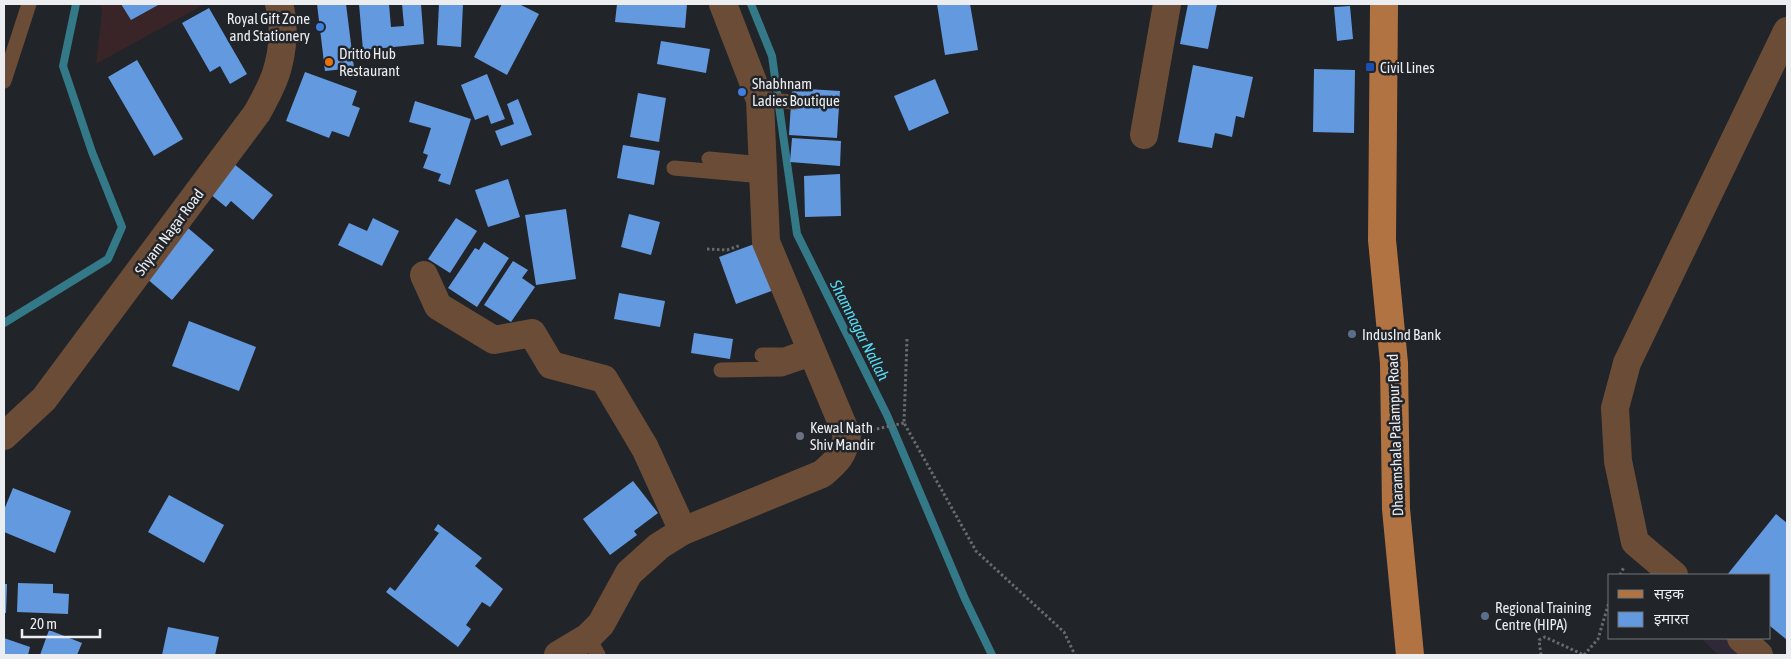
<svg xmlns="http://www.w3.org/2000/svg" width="1791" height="659" viewBox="0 0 1791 659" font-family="'Asap Condensed','Noto Sans Devanagari',sans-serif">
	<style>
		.commercial { fill: #2f2837 }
		.industrial { fill: #392528 }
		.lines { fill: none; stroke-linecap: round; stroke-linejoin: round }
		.stream { stroke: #347987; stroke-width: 8 }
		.building { fill: #6399df }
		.path { stroke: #676a6e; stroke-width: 3; stroke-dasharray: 2.5 2.5; stroke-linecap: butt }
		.service { stroke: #6b4d37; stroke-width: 15 }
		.minor { stroke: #6b4d37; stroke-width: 28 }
		.tertiary { stroke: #6b4d37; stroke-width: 28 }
		.primary { stroke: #b27343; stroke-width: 28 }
		.shop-dot { fill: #3f7fe0; stroke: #212429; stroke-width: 2 }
		.food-dot { fill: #e8710a; stroke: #212429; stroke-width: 2 }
		.transit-dot { fill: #1a4fb4; stroke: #212429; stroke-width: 2 }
		.service-dot { fill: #5c6f8a; stroke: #212429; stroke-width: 2 }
		.worship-dot { fill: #6b7280; stroke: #212429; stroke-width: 2 }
		.labels { text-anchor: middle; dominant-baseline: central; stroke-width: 5; stroke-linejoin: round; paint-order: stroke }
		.poi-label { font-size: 15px; fill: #ebedf0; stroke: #212429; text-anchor: start }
		.street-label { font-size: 15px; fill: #ebedf0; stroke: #212429 }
		.water-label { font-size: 16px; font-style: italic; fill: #54daf3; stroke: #212429 }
	</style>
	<rect width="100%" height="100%" fill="#212429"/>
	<polygon class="commercial" points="1701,638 1726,638 1744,655 1718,655"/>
	<polygon class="industrial" points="100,4 205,4 96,64 102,12"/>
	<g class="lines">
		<g class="stream">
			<polyline points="751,4 772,56 797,234 887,415 965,599 992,655"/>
			<polyline points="4,323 108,259 122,227 92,152 63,66 76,4"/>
		</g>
	</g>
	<g class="building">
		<polygon points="121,4 160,4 131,20"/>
		<polygon points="317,4 346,4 354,68 325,71"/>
		<polygon points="359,4 389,4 391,27 404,26 402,4 421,4 424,44 363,50"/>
		<polygon points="439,4 463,4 461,47 437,45"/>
		<polygon points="502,4 519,4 539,14 507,75 474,57"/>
		<polygon points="617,4 687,4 685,28 615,22"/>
		<polygon points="937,4 970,4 978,50 945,55"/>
		<polygon points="1188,4 1217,4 1208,49 1180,44"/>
		<polygon points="1350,6 1353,39 1337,41 1334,7"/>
		<polygon points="209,8 247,74 230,84 220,66 210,72 182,23"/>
		<polygon points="661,41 710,49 706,73 657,64"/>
		<polygon points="137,60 183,139 154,156 108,77"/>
		<polygon points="1193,65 1253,77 1244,118 1236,116 1232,137 1215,133 1212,148 1178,142"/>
		<polygon points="1314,69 1355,70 1354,133 1313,132"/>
		<polygon points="305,72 357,91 352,105 360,108 349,137 332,131 329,138 286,121"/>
		<polygon points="487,74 505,119 491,124 488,115 475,120 461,85"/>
		<polygon points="935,79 949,113 909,131 894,96"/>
		<polygon points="792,88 840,91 837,138 789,135"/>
		<polygon points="638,93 666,98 659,142 630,137"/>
		<polygon points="518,99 532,135 501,146 495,131 514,124 507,104"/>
		<polygon points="415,101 471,119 450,185 438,181 441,174 423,168 428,155 423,153 431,128 409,122"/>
		<polygon points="792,138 841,141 840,166 790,162"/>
		<polygon points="623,145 660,151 654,185 617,178"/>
		<polygon points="234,164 273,195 253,220 231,201 226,207 210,194"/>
		<polygon points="840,174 841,216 805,217 804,176"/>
		<polygon points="508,179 520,217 488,227 475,190"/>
		<polygon points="566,209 576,279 536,285 525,215"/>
		<polygon points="629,214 660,222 651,255 621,247"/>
		<polygon points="373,218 399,231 382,266 338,245 349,223 367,231"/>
		<polygon points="456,218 477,231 450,273 428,259"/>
		<polygon points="188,228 214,250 172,300 146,278"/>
		<polygon points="484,242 509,258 477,307 448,288 475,248 479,250"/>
		<polygon points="757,243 774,290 736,304 719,257"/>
		<polygon points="513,261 528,270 522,278 535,287 511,322 484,305"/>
		<polygon points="619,293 665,301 660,327 614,319"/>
		<polygon points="189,321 256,347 239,391 172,366"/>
		<polygon points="694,333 733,339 730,359 691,353"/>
		<polygon points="633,481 658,513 634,531 637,535 610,555 583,519"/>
		<polygon points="13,488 71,511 55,553 4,532 4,510"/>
		<polygon points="169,495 224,525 204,563 148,532"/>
		<polygon points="1776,514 1787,523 1787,640 1770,626 1770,575 1727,575"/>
		<polygon points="438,524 482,558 475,566 503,589 490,607 482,602 466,625 471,629 458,647 386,592 390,587 395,591 439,533 434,530"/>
		<polygon points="18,583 53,584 53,593 69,594 68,614 17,612"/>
		<polygon points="4,584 7,584 6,613 4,613"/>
		<polygon points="168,627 219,637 215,655 162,655"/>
		<polygon points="49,630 82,643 77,655 40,655"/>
		<polygon points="4,638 30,647 28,655 4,655"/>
	</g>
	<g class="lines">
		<g class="path">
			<polyline points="707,249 727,250 741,245"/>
			<polyline points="907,339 904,423 976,551 1064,632 1075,655"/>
			<polyline points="872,430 904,423"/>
			<polyline points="1620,575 1624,567"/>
			<polyline points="1541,655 1539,640 1545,637 1584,655 1598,639 1610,599"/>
		</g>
		<g class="service">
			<polyline points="4,81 29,4"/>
			<polyline points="760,100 795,102"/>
			<polyline points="709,159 763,164"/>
			<polyline points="674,168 763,176"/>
			<polyline points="762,355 784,355 809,346"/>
			<polyline points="721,370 782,369 814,358"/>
			<polyline points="588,637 598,655"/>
		</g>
		<g class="minor">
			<polyline points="1144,135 1167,4"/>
			<polyline points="424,275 438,306 494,340 532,333 551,365 604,379 645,448 683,531"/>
			<polyline points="1674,575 1635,542 1618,461 1615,408 1627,363 1787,31"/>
			<polyline points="1741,638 1759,655"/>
			<path d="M 558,655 L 588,637 L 601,624 L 629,573 L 659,546 L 683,531 L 822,474 C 837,461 844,455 847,435 L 766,242 L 760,100 L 723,4"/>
		</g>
		<path class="tertiary" d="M 4,436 L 44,399 L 257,113 C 264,100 273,85 277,70 C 283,50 285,24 279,4"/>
		<polyline class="primary" points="1384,4 1382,240 1394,363 1396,509 1410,655"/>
	</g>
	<g class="shop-dot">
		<circle cx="320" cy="27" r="5"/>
		<circle cx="742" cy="92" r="5"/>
	</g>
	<circle class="food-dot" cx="329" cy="62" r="5"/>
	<rect class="transit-dot" x="1365" y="62" width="10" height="10" rx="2.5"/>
	<g class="service-dot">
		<circle cx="1352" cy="334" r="5"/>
		<circle cx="1485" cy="616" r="5"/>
	</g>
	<circle class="worship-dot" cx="800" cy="436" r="5"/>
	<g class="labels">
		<g class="poi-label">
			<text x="310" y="18" text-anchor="end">Royal Gift Zone<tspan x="310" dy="17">and Stationery</tspan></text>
			<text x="339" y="53">Dritto Hub<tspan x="339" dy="17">Restaurant</tspan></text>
			<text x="1380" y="67">Civil Lines</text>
			<text x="752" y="83">Shabhnam<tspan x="752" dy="17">Ladies Boutique</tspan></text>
			<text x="1362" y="334">IndusInd Bank</text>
			<text x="810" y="427">Kewal Nath<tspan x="810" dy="17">Shiv Mandir</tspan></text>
			<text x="1495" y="607">Regional Training<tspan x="1495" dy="17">Centre (HIPA)</tspan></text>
		</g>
		<g class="street-label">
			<text transform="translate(169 232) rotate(-53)">Shyam Nagar Road</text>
			<text transform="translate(1395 435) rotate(-92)">Dharamshala Palampur Road</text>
		</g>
		<g class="water-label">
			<text transform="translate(860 330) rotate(63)">Shamnagar Nallah</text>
		</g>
	</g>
	<rect width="1791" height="659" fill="none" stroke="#ebedf0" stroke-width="10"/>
	<rect x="1608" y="574" width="162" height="65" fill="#212429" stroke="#727479"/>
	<rect x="1618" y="590" width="25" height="8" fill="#b27343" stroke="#727479"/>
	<text x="1654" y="599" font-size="15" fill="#ebedf0">सड़क</text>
	<rect x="1618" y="612" width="25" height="15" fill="#6399df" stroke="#727479"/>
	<text x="1654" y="624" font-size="15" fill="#ebedf0">इमारत</text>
	<path d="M22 629v8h78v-8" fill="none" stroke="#ebedf0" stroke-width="2.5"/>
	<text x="30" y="629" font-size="15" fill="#ebedf0" stroke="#212429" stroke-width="4" paint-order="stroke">20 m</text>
</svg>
